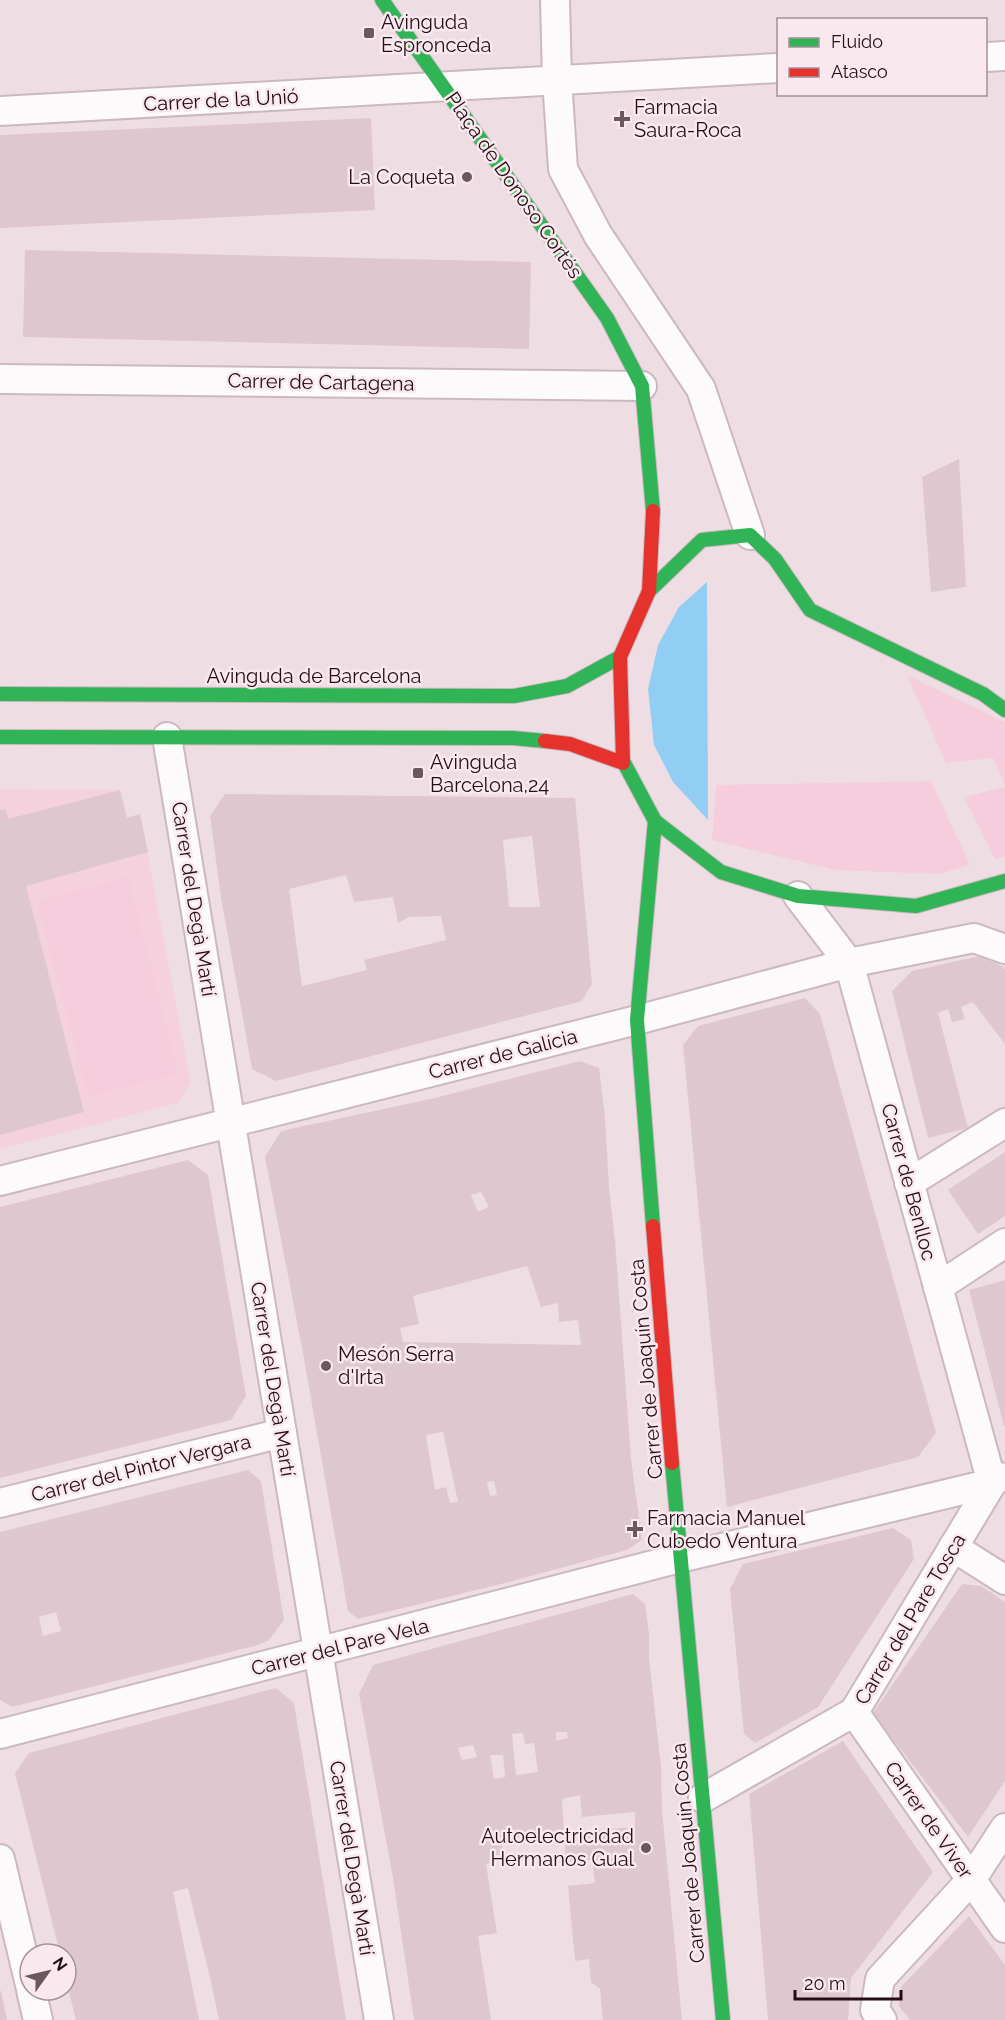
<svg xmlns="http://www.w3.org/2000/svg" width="1005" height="2020" viewBox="0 0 1005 2020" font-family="Raleway,sans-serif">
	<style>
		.built { fill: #f4d1dd }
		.green { fill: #f5cddc }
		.water { fill: #92cef3 }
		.building { fill: #dfc7d0; fill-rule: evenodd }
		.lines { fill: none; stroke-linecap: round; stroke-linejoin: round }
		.street-casing { stroke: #ccb8c0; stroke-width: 32 }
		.fast-casing { stroke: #ccb8c0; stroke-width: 16 }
		.jam-casing { stroke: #ccb8c0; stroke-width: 16 }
		.street { stroke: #fcfafb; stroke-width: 28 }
		.fast { stroke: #30b455; stroke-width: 14 }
		.jam { stroke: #e5322d; stroke-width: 14 }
		.poi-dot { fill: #6c565f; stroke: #f9e9ee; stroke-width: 2 }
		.labels { text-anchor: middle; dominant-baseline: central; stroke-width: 5; stroke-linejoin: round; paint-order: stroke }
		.poi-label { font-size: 20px; fill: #260d18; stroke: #f9e9ee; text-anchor: start }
		.street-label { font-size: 20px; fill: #260d18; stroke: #f9e9ee }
	</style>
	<rect width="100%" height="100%" fill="#eedee4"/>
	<polygon class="built" points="0,789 120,790 127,817 140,814 191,1083 178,1103 0,1149"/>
	<g class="green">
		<polygon points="907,675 1005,722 1005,785 993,758 946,763"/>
		<polygon points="931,781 970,865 939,874 835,870 712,840 716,785"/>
		<polygon points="1005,787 1005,857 995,859 964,797"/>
		<polygon points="128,877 178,1074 88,1096 37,901"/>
	</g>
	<polygon class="water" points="707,582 708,820 673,782 654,745 648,689 658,645 679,607"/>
	<g class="building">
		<polygon points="371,118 375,210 0,228 0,135"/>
		<polygon points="25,250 531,262 529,349 23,337"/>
		<polygon points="959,459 966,587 931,592 922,477"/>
		<polygon points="120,790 127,818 140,814 148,852 26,886 84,1112 0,1135 0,810 6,809 8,819"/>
		<path d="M 225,794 L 575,798 L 592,984 L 582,1001 L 276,1081 L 252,1069 L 221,898 L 210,816 ZM 532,836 L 540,907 L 509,907 L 503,840 ZM 346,875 L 354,902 L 393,897 L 398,923 L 409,917 L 441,916 L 446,940 L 364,960 L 367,970 L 302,986 L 289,889 Z"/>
		<polygon points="980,956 1002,966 1005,970 1005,1044 973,1002 961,1007 965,1019 952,1022 948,1009 938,1013 968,1128 928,1138 892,991 912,971"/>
		<polygon points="805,998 820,1014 936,1433 918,1457 727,1507 683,1045 698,1026"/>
		<path d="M 580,1061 L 599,1068 L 605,1117 L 609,1187 L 615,1241 L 631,1459 L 642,1540 L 627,1550 L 509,1582 L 358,1619 L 348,1611 L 303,1353 L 265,1157 L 281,1131 L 435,1098 ZM 481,1192 L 489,1207 L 478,1212 L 471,1195 ZM 527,1266 L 541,1307 L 558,1303 L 559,1322 L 578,1320 L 581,1345 L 403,1342 L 400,1328 L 419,1324 L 413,1296 ZM 443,1432 L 458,1502 L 450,1503 L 446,1487 L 435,1490 L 426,1435 ZM 494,1481 L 497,1495 L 490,1496 L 487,1482 Z"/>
		<polygon points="1005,1152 1005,1216 978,1234 948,1190"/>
		<polygon points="188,1160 208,1175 246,1396 231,1420 0,1478 0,1207"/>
		<polygon points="1005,1280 1005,1426 1004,1426 969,1290"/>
		<path d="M 248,1470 L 261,1481 L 284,1620 L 268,1641 L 258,1645 L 12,1707 L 0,1700 L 0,1532 ZM 56,1612 L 61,1631 L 43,1636 L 39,1617 Z"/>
		<polygon points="893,1528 911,1540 914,1559 818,1707 755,1743 744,1734 730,1589 743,1564"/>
		<polygon points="962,1584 981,1586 1005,1602 1005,1781 968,1837 873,1713"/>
		<path d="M 633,1594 L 645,1604 L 649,1634 L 649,1658 L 661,1767 L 662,1810 L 682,2020 L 603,2020 L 600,1989 L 591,1982 L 589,1959 L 575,1961 L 568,1886 L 595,1883 L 592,1860 L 566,1862 L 564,1832 L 635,1827 L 635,1812 L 582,1817 L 580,1795 L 562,1799 L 564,1832 L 500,1839 L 506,1860 L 486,1864 L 497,1933 L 478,1936 L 491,2020 L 414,2020 L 393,1878 L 359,1694 L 373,1665 ZM 556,1732 L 567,1732 L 568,1738 L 556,1741 ZM 523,1733 L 525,1744 L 534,1743 L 538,1772 L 516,1775 L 512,1734 ZM 473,1745 L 477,1757 L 462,1760 L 458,1748 ZM 490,1755 L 503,1755 L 505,1777 L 494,1779 Z"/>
		<polygon points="276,1688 294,1703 346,2020 219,2020 209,1973 188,1888 173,1892 199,2020 76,2020 66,1980 66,1954 60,1954 15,1773 29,1753"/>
		<polygon points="843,1741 933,1872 851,1978 848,2020 768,2020 749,1794"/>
		<polygon points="969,1916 1005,1965 1005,2020 910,2020 899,2006 901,1987"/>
		<polygon points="0,1991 1,1991 7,2020 0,2020"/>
	</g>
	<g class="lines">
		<g class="street-casing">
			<g id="street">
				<polyline points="555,0 557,79 563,169 598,235 701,389 750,535"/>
				<polyline points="986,57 1005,56"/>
				<polyline points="0,111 778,68"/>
				<polyline points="0,379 642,386"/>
				<polyline points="167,737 379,2020"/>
				<polyline points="0,1181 637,1020 849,963 974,938 1005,949"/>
				<polyline points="909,1183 1005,1123"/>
				<polyline points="938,1287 1005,1243"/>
				<polyline points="0,1503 282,1433"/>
				<polyline points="953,1547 1005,1580"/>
				<polyline points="854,1712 1005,1928"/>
				<polyline points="0,1734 680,1558 992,1483 849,963 798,896"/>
				<polyline points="703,1798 854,1712 992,1483 1000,1477"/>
				<polyline points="0,1859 30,1985"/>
				<polyline points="31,1990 38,2020"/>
				<polyline points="882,2020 875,2010 880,1979 971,1880 1005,1828"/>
			</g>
		</g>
		<g class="fast-casing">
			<g id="fast">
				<polyline points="382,0 607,318 642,386 653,511"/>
				<polyline points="649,591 702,540 750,535 775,559 810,610 983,694 1005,710"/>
				<polyline points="0,694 514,696 567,686 620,657"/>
				<polyline points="0,737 513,738 545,741"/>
				<polyline points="623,761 655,821 721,872 798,896 916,906 1005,881"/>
				<polyline points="653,1226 637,1020 655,821"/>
				<polyline points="672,1463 723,2020"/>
			</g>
		</g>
		<g class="jam-casing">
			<g id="jam">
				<polyline points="545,741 570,744 623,763"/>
				<polyline points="623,761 620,657 649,591 653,511"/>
				<polyline points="653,1226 672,1463"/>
			</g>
		</g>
		<use href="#street" class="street"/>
		<use href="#fast" class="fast"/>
		<use href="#jam" class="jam"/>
	</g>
	<g class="poi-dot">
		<rect x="363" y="27" width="12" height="12" rx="3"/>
		<path d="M619 110h6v6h6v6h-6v6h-6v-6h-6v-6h6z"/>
		<circle cx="467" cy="177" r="6"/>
		<rect x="412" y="767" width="12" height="12" rx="3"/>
		<circle cx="326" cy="1366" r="6"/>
		<path d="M632 1520h6v6h6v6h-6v6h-6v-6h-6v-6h6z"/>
		<circle cx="646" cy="1848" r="6"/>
	</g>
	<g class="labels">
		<g class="poi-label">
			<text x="381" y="22">Avinguda<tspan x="381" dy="23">Espronceda</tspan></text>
			<text x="634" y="107">Farmacia<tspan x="634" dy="23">Saura-Roca</tspan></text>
			<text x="455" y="177" text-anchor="end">La Coqueta</text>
			<text x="430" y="762">Avinguda<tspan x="430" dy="23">Barcelona,24</tspan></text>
			<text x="338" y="1354">Mesón Serra<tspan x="338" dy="23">d'Irta</tspan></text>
			<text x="647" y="1518">Farmacia Manuel<tspan x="647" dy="23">Cubedo Ventura</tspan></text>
			<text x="634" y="1836" text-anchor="end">Autoelectricidad<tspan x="634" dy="23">Hermanos Gual</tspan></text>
		</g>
		<g class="street-label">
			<text transform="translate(221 100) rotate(-3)">Carrer de la Unió</text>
			<text transform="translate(514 185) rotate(55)">Plaça de Donoso Cortés</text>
			<text transform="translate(321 382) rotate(1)">Carrer de Cartagena</text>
			<text x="314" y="676">Avinguda de Barcelona</text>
			<text transform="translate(194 899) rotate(81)">Carrer del Degà Martí</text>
			<text transform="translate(503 1054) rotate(-14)">Carrer de Galícia</text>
			<text transform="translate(909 1182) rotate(75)">Carrer de Benlloc</text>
			<text transform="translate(646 1369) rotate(-95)">Carrer de Joaquín Costa</text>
			<text transform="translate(273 1379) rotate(81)">Carrer del Degà Martí</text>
			<text transform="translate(141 1468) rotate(-14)">Carrer del Pintor Vergara</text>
			<text transform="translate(910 1619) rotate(-59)">Carrer del Pare Tosca</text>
			<text transform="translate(340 1647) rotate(-14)">Carrer del Pare Vela</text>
			<text transform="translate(929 1820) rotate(55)">Carrer de Viver</text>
			<text transform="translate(688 1853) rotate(-95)">Carrer de Joaquín Costa</text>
			<text transform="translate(352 1858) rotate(81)">Carrer del Degà Martí</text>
		</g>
	</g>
	<rect x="777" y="18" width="210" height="78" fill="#f9e9ee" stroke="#a59198" stroke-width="1.5"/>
	<rect x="789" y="38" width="30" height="9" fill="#30b455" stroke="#a59198" stroke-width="1.5"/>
	<text x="831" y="48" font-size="18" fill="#260d18">Fluido</text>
	<rect x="789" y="68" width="30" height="9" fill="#e5322d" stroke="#a59198" stroke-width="1.5"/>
	<text x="831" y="78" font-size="18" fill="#260d18">Atasco</text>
	<g transform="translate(48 1972) rotate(56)"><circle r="28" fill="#f9e9ee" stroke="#a59198" stroke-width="1.5"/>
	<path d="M0-4.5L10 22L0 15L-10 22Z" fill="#6c565f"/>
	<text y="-9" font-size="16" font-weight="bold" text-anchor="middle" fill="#260d18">N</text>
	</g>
	<path d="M795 1990v9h106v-9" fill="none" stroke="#260d18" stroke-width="3"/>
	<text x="804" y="1990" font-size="18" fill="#260d18" stroke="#f9e9ee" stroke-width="4.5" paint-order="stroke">20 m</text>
</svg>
